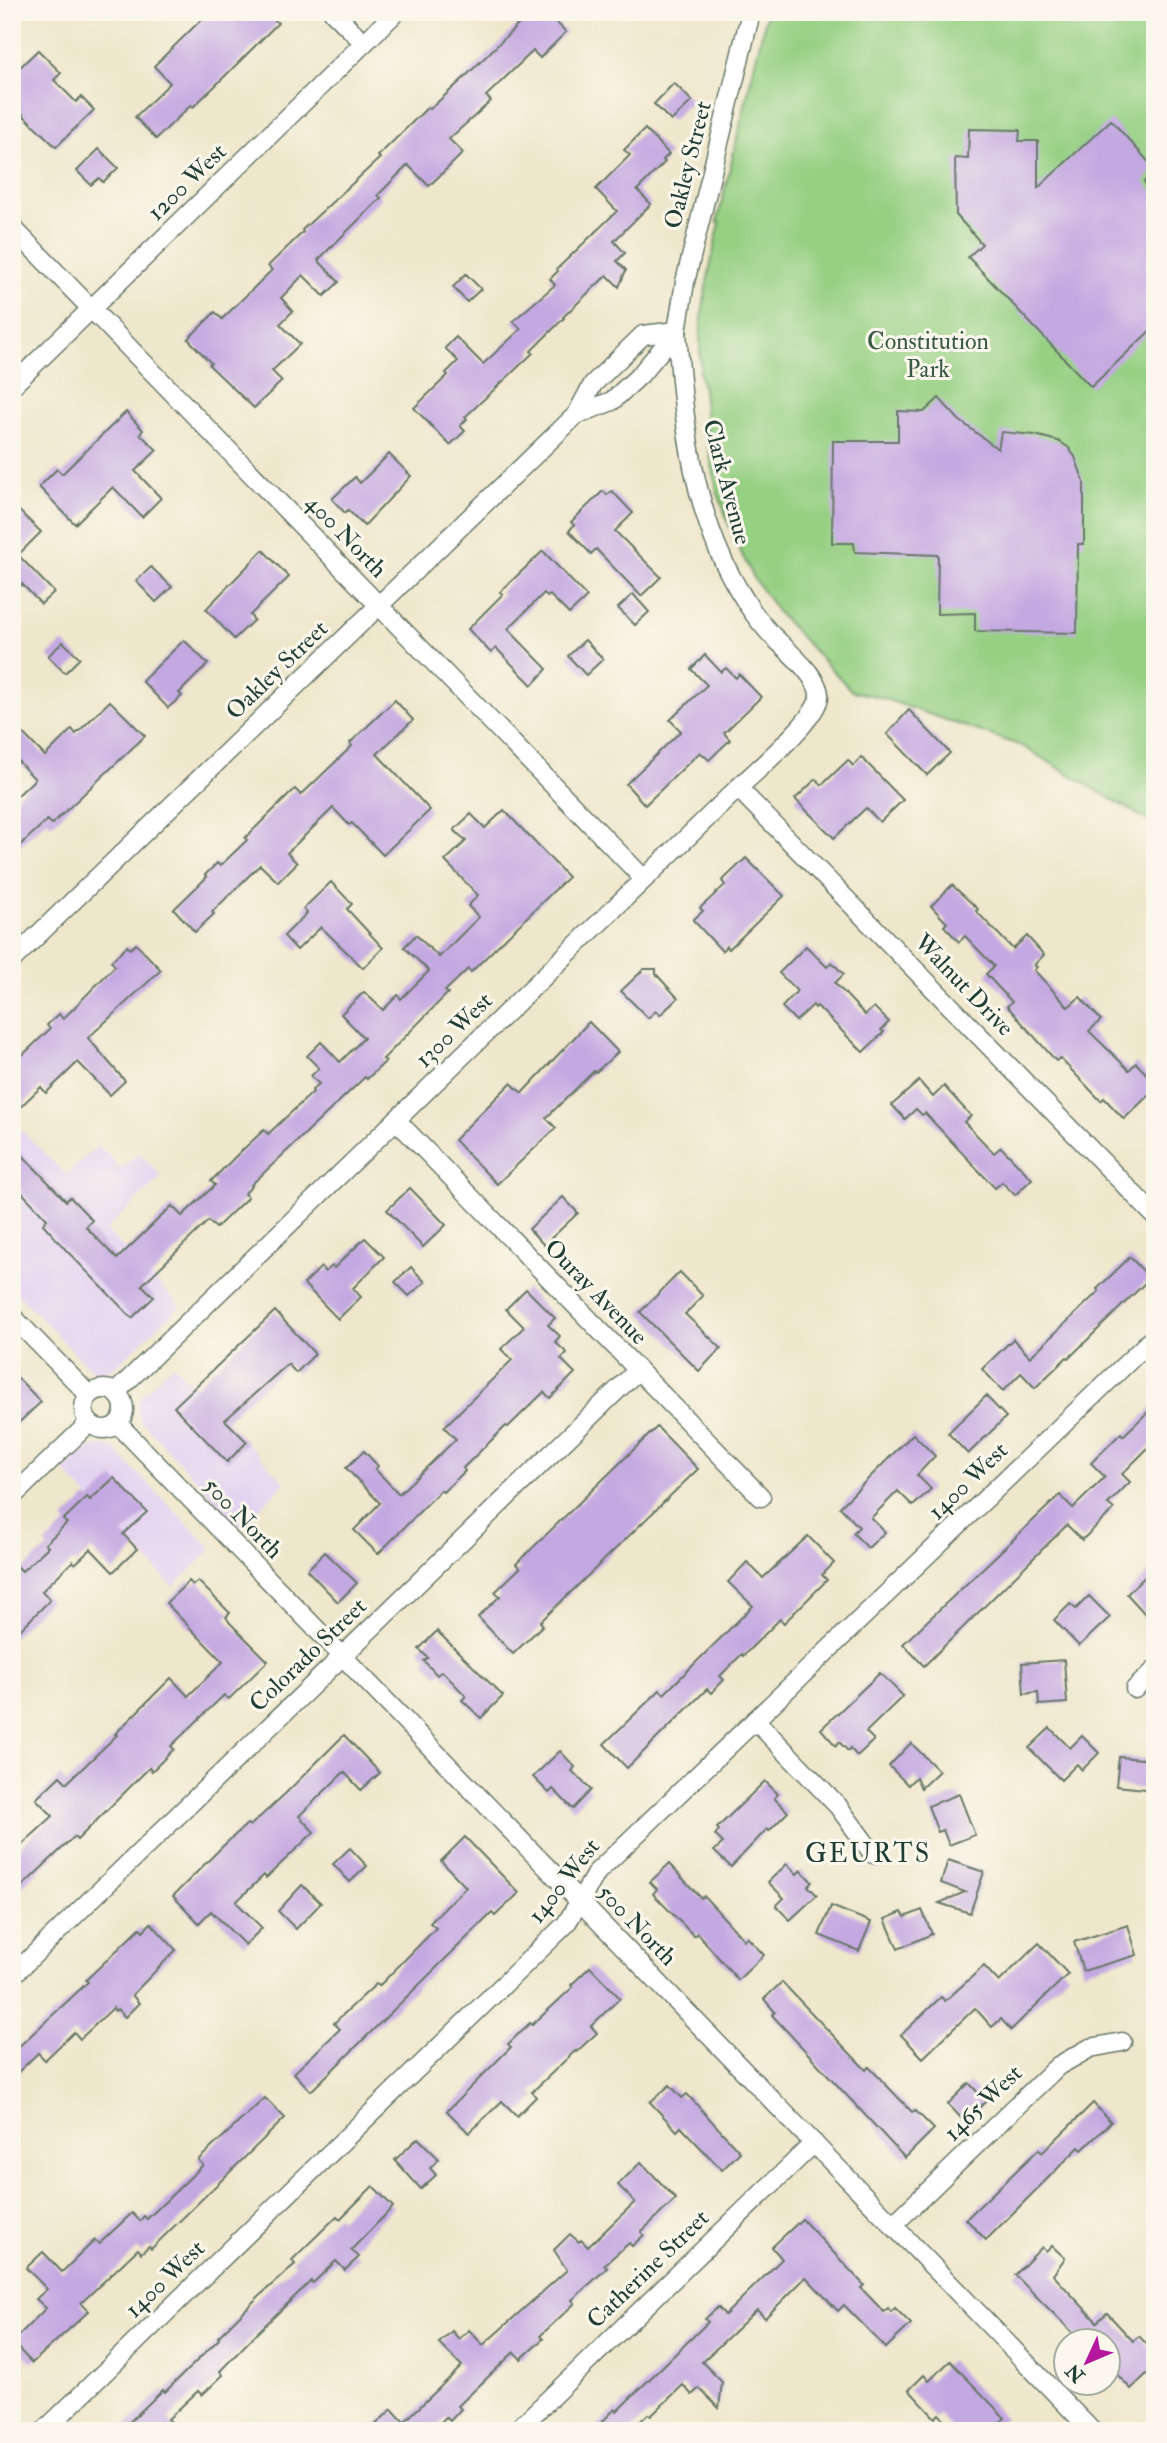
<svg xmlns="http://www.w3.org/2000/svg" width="1167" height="2443" viewBox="0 0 1167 2443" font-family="'IM FELL Double Pica',serif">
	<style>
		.built { fill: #e4d3f1 }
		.green { fill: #96d083; stroke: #5a865c; stroke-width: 2 }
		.building { fill: #c4a8e1 }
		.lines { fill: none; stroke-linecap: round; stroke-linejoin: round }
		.minor-casing { stroke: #687869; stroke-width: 21 }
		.secondary-casing { stroke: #687869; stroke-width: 28 }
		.minor { stroke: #fff; stroke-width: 18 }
		.secondary { stroke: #fff; stroke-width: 24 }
		.labels { text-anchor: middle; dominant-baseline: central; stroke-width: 6; stroke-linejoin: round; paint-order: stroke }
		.street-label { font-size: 24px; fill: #1f3d34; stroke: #fbf7ec }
		.park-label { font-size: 24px; fill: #375a44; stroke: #fbf7ec }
		.neighbourhood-label { font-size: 26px; letter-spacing: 2px; fill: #1f3d34; stroke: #fbf7ec }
	</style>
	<rect width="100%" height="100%" fill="#fbf7ec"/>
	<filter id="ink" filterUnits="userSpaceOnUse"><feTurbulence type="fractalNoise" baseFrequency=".0143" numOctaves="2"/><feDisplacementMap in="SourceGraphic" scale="14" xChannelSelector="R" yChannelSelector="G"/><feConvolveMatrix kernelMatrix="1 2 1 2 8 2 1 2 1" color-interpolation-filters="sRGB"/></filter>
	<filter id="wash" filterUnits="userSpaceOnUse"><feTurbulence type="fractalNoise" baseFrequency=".00686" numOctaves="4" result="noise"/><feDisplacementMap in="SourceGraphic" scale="28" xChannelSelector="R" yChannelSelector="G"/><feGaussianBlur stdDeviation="1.57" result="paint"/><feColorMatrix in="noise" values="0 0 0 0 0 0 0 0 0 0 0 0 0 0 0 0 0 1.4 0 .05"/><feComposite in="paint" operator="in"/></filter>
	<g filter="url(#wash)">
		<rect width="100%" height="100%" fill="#efe7cb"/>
		<g class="built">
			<polygon points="12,1121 66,1175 98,1145 121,1169 139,1153 162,1176 106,1230 180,1306 117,1365 104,1373 98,1373 89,1368 12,1288"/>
			<polygon points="173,1364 285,1483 240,1527 142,1422 138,1414 138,1404 142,1395"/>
			<polygon points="101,1445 113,1448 212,1549 173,1587 64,1471 85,1450"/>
		</g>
		<path class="green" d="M 767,12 L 1155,12 L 1155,825 L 1022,746 L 879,697 L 852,691 L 779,614 L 755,580 L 735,541 L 717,491 L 707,439 L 703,389 L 699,371 L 701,369 C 696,325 710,265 720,222 L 717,222 Z"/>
		<g id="blocks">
			<g class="building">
				<polygon points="209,12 267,12 278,23 215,86 193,107 191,105 156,139 135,117 170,83 154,66"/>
				<polygon points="531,12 546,12 566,32 540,58 533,51 486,96 491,101 449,139 463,153 429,186 408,165 378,195 381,198 318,260 339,282 324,296 303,275 281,298 293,311 280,324 300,344 272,371 282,381 254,408 209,365 211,363 188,339 215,312 222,319 272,270 268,266 303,232 302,230 380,158 378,156 428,107 430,109 466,76"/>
				<polygon points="38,50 61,73 54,80 76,102 81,97 94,110 56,147 12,104 12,75"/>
				<polygon points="674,83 692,101 671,121 654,104"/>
				<polygon points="1111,120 1155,169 1144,182 1155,193 1155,326 1091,387 968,257 982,244 956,215 955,158 968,159 969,129 1020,130 1019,141 1038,141 1038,188"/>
				<polygon points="645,129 669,154 663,160 665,162 637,190 651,204 614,241 625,253 617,261 626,270 619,287 607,275 563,317 564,318 531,351 533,353 465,417 467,419 460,426 465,431 450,445 414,408 448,375 446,373 458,361 445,348 456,337 483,364 521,329 513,321 555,285 550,279 558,271 557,269 617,211 596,189 630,155 624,150"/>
				<polygon points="99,149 118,168 103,182 99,178 91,185 77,171"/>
				<polygon points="466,274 481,289 467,302 453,287"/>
				<polygon points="939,398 959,420 998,449 1001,432 1035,435 1058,441 1068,447 1075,457 1084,482 1084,544 1078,544 1077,633 975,631 975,613 937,614 938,555 855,552 854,543 832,543 833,441 898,441 898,411 924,412"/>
				<polygon points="126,412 143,430 140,434 157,450 135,471 161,498 142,517 113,487 75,524 39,487 57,469 62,474"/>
				<polygon points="389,454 411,476 364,526 348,510 345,513 332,499 355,477 360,483"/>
				<polygon points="603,491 607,495 612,491 633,513 615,531 661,577 641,596 596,549 591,554 569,531 574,525 571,522"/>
				<polygon points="12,504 41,532 18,555 54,592 41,604 22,584 12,593"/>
				<polygon points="263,550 289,577 250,615 254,620 234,639 206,609"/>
				<polygon points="543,551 587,597 569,614 550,595 547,597 544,593 508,629 547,669 532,685 496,648 491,653 468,629 503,594 500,592"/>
				<polygon points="151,567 172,587 156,602 136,581"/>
				<polygon points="633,594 649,612 635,625 618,608"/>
				<polygon points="184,640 208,664 179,693 182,696 168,708 142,681"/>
				<polygon points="585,640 603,659 586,675 568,656"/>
				<polygon points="63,642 80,658 65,673 48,656"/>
				<polygon points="705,655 721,672 726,668 736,678 739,674 761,697 724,733 730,740 709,760 700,752 645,805 626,784 681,731 670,720 707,685 691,669"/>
				<polygon points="395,700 413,720 377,754 430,810 383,855 352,823 349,825 333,808 287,853 297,863 278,882 260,865 212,912 214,914 195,932 174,909 207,877 205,875 217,863 220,866 247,840 245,838 295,789 301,795 352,746 350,743"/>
				<polygon points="110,701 145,736 52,824 47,820 12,853 12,801 35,779 12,755 12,722 45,756 72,729 76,734"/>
				<polygon points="909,710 950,753 927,775 887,734"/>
				<polygon points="861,757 903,800 880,822 866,808 834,838 795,799 816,779 822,785 848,760 853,766"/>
				<polygon points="504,810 568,877 471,972 468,969 445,991 448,993 383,1059 386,1061 367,1079 365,1077 251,1185 252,1186 244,1194 248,1197 216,1228 208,1221 142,1285 154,1297 132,1318 66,1250 43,1224 47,1219 12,1182 12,1144 66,1201 70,1197 92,1220 86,1227 117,1259 172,1206 182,1216 215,1185 211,1181 237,1155 264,1130 268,1134 313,1092 312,1090 319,1084 311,1076 319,1068 307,1056 321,1042 340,1062 364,1038 341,1014 364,992 383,1010 398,995 401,999 429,971 404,947 416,935 439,957 479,917 468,906 478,895 445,861 466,841 454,830 471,814 485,828"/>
				<polygon points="746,858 784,896 729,949 726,946 722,951 693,920 703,911 700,908 725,885 722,881"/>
				<polygon points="331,882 352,904 347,909 383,948 363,968 321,927 297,950 284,936 307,913 303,909"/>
				<polygon points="952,885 978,909 976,911 1013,949 1027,936 1044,955 1034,965 1037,967 1034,970 1068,1007 1080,997 1101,1020 1089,1031 1129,1070 1136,1063 1155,1083 1155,1089 1124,1119 1104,1098 1101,1101 1060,1058 1056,1061 1007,1006 1012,1002 986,974 994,966 965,936 959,942 944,926 947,923 931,906"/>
				<polygon points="136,944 161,970 88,1038 125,1081 110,1095 78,1062 46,1093 41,1087 12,1115 12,1065 50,1029 47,1025 59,1014 63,1019 115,966 111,961 127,946 130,949"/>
				<polygon points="806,946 827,967 831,962 844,974 835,983 865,1015 874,1007 889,1022 881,1030 884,1032 863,1052 817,1006 815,1008 813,1005 796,1021 782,1007 797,991 779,973"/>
				<polygon points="644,969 656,969 656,974 678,998 660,1015 656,1011 648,1018 621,991"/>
				<polygon points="589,1022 618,1052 596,1072 594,1071 546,1118 556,1128 497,1184 454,1140 511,1083 522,1093"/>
				<polygon points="919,1081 933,1097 944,1086 971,1116 964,1122 994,1153 1001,1147 1032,1179 1015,1195 1002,1182 995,1188 925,1113 922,1115 916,1109 905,1119 892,1105"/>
				<polygon points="410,1188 446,1225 423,1247 387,1210"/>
				<polygon points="563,1197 578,1213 544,1245 529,1229"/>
				<polygon points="365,1238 384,1257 353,1288 361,1297 338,1319 304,1284 321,1267 325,1272 332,1266 334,1268"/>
				<polygon points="1130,1257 1150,1278 1069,1358 1067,1357 1035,1388 1021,1373 1003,1391 982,1369 1013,1339 1030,1357 1099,1291 1097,1289"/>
				<polygon points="411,1267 425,1282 409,1296 395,1282"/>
				<polygon points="680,1272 703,1296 685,1314 721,1348 699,1371 640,1312"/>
				<polygon points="526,1289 555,1318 548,1325 560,1336 555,1342 567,1353 561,1359 575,1373 550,1398 544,1392 508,1427 506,1426 463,1468 465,1471 443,1492 441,1490 378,1554 354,1530 380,1503 346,1468 364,1451 378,1466 375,1469 399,1494 456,1439 444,1427 512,1360 501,1349 524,1327 506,1309"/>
				<polygon points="275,1311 315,1354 296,1373 288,1364 225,1420 247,1442 227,1462 174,1407"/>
				<polygon points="12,1372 41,1402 12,1429"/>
				<polygon points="986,1396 1006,1417 968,1454 948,1433"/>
				<polygon points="1155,1405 1155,1441 1122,1474 1130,1482 1108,1504 1114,1509 1082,1540 1067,1525 924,1666 903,1644 1060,1495 1073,1508 1105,1477 1091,1463 1121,1433 1123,1436"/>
				<polygon points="657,1427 698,1469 540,1622 543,1625 513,1654 478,1617 500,1596 495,1592 520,1568 516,1564"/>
				<polygon points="913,1434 935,1456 917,1475 931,1489 913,1506 898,1491 871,1518 885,1532 868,1548 853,1533 859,1527 840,1507"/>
				<polygon points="114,1478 147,1512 123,1534 137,1549 113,1572 91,1549 75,1564 73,1561 42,1591 50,1600 12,1638 12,1561 22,1571 48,1547 45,1544 67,1523 63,1520 87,1497 90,1500"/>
				<polygon points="808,1536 834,1563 822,1575 827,1580 784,1623 780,1619 743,1656 742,1654 720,1676 724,1680 711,1693 707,1689 627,1768 604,1744 660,1690 664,1694 753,1606 728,1582 747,1562 763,1578"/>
				<polygon points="325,1552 357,1583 338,1602 307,1570"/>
				<polygon points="1155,1567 1155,1607 1146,1615 1127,1594"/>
				<polygon points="189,1581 193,1585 198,1581 230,1613 226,1617 230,1623 268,1661 229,1699 224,1695 171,1746 174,1749 152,1771 149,1768 77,1840 74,1837 12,1896 12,1854 53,1816 36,1799 60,1776 67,1783 117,1735 115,1734 171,1678 188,1696 223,1662 166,1603"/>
				<polygon points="1089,1596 1110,1617 1079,1646 1054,1620 1070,1604 1076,1609"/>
				<polygon points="437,1631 503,1696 481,1718 462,1700 466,1696 442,1671 437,1675 424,1661 428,1658 419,1649"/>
				<polygon points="1064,1660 1067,1703 1039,1705 1038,1692 1024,1694 1022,1663"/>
				<polygon points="880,1673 903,1696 866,1732 874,1740 857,1756 850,1748 848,1751 839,1742 836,1746 821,1729"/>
				<polygon points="1050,1728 1070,1748 1082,1736 1099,1753 1082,1770 1077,1764 1061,1780 1029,1748"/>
				<polygon points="344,1735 380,1773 361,1790 344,1772 299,1816 314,1832 266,1878 264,1875 236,1902 262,1928 245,1945 211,1911 199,1923 173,1896 223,1846 247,1824 250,1826 286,1793"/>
				<polygon points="911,1743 939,1771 921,1788 916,1777 908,1785 889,1766"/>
				<polygon points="560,1751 575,1767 572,1771 591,1790 573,1809 553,1789 549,1793 533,1777"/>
				<polygon points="1119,1757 1155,1760 1155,1790 1116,1786"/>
				<polygon points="765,1781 778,1794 774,1798 788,1812 769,1831 767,1829 731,1867 714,1851 723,1843 715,1835 719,1830 717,1828"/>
				<polygon points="959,1794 975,1835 949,1845 943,1830 938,1832 928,1806"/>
				<polygon points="465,1837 519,1893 495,1916 492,1913 311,2091 294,2073 340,2029 334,2023 376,1984 379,1986 436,1928 430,1923 466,1887 441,1861"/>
				<polygon points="350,1848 367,1866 350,1882 333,1864"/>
				<polygon points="948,1860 984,1872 970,1913 939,1903 965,1892 941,1883"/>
				<polygon points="669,1864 701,1898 704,1896 744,1940 747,1937 764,1955 738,1980 697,1933 694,1936 653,1894 657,1889 650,1882"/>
				<polygon points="787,1864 797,1874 801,1870 812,1882 808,1886 817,1895 790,1920 776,1906 784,1898 768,1882"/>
				<polygon points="302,1885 321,1903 296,1929 278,1911"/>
				<polygon points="831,1906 871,1922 859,1951 819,1935"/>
				<polygon points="922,1910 932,1934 898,1949 885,1919 902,1912 905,1917"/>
				<polygon points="151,1923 176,1950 132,1995 139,2003 125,2017 117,2009 115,2011 113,2008 80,2039 74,2032 45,2060 38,2053 12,2078 12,2053 88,1982 86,1980 140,1928 143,1931"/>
				<polygon points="1128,1925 1137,1955 1083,1971 1074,1942"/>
				<polygon points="1039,1943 1068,1974 1011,2030 1001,2019 992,2027 975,2008 923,2058 901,2035 941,1997 945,2001 984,1966 999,1982"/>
				<polygon points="590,1967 620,1998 591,2026 597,2033 576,2052 575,2051 532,2092 536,2097 517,2116 502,2101 469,2133 447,2111 511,2047 508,2044 530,2023 532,2025 573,1987 571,1985"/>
				<polygon points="782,1982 866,2070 869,2067 912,2112 915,2110 934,2129 905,2158 772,2015 775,2012 764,1999"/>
				<polygon points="969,2083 986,2101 965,2122 948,2104"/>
				<polygon points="670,2085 682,2098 687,2094 740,2152 722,2170 681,2127 677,2131 650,2102"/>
				<polygon points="265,2098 285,2118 151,2249 149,2246 141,2253 138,2249 81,2303 89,2311 32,2363 12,2342 46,2308 36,2299 47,2289 26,2268 43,2252 62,2272 95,2240 99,2244 132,2213 140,2221 144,2216 147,2219 203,2165 198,2160"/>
				<polygon points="1093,2103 1111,2122 1082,2150 1079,2147 986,2240 966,2219 1039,2149 1042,2153"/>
				<polygon points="418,2138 439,2159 430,2168 436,2175 421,2189 395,2160"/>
				<polygon points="641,2162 676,2199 641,2232 644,2235 632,2246 629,2243 604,2265 607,2268 572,2300 575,2303 540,2336 543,2339 521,2359 514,2352 458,2406 461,2409 450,2421 446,2417 432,2431 369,2431 392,2409 404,2422 462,2366 439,2343 452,2331 459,2339 469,2330 483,2345 567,2270 554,2250 570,2234 579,2242 581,2240 588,2247 635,2202 618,2185"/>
				<polygon points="373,2186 393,2207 351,2250 359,2257 345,2270 336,2261 313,2283 311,2281 257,2333 220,2371 223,2375 202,2395 198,2391 168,2419 179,2431 120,2431 163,2390 165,2392 219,2339 218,2337 257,2298 295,2264 292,2260 337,2216 340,2219"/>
				<polygon points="802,2219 864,2285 861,2288 884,2312 888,2308 891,2312 895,2308 911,2324 886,2348 844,2305 838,2311 806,2277 765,2318 757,2310 702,2362 722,2382 719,2408 699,2388 692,2395 683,2385 651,2416 648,2414 630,2431 593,2431 615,2409 617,2411 708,2322 705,2319 718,2307 725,2315 782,2259 772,2247"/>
				<polygon points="1052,2246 1065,2258 1053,2275 1097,2322 1107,2313 1133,2341 1139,2336 1155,2353 1155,2366 1131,2389 1108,2365 1108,2342 1082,2342 1015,2275 1042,2247 1046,2252"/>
				<polygon points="950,2361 1005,2418 991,2431 954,2431 939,2414 935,2418 909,2390 924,2375 929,2381"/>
			</g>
		</g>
	</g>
	<g filter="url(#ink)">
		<use href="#blocks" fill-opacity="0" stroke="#687869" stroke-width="2"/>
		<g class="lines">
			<g class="minor-casing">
				<g id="minor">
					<polyline points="333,12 364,43"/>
					<polyline points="12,227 644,879"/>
					<polyline points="12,386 396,12"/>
					<polyline points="576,415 612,401 640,375 677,331 685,282 751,12"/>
					<polyline points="738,788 1155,1216"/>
					<polyline points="12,960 576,415 593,384 643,335 677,331"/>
					<polyline points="396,1120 761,1497"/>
					<polyline points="12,1316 89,1395"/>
					<circle cx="104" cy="1409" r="20"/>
					<path d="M 115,1393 L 738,788 C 756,771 817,719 819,697 C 821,676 781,646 768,631 C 759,621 750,609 743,597 C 693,519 683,421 677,331"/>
					<polyline points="118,1424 1092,2431"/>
					<polyline points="12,1497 89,1423"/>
					<polyline points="1135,1689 1155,1670"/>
					<polyline points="755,1720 838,1806 873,1854"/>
					<polyline points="12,1976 638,1370"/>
					<polyline points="893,2225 1058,2066 1090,2048 1122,2042"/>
					<polyline points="44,2431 566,1924 597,1872 1155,1336"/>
					<polyline points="516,2431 814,2143"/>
				</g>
			</g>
			<g class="secondary-casing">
				<polyline id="secondary" points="12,2429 14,2431"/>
			</g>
			<use href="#minor" class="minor"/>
			<use href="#secondary" class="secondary"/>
		</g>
	</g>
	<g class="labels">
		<g class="street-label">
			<text transform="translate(688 165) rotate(-76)">Oakley Street</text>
			<text transform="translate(187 182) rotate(-44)">1200 West</text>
			<text transform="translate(727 482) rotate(75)">Clark Avenue</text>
			<text transform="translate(346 536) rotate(46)">400 North</text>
			<text transform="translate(277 670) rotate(-44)">Oakley Street</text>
			<text transform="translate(964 985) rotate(46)">Walnut Drive</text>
			<text transform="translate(454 1030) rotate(-44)">1300 West</text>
			<text transform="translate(596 1292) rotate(46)">Ouray Avenue</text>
			<text transform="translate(968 1481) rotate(-44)">1400 West</text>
			<text transform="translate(243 1518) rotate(46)">500 North</text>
			<text transform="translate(308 1655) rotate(-44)">Colorado Street</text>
			<text transform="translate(564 1881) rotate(-52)">1400 West</text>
			<text transform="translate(637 1925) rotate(46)">500 North</text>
			<text transform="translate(983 2103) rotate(-44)">1465 West</text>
			<text transform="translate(648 2269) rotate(-44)">Catherine Street</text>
			<text transform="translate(165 2279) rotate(-44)">1400 West</text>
		</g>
		<g class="park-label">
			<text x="928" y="341">Constitution<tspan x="928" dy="28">Park</tspan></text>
		</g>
		<g class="neighbourhood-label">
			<text x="868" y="1854">GEURTS</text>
		</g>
	</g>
	<rect width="1167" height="2443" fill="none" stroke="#fbf7ec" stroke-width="42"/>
	<g transform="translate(1087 2362) rotate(226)"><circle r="33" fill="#fbf7ec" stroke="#a3ada2" stroke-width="2"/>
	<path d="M0-5L12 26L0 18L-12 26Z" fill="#b5179e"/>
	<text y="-10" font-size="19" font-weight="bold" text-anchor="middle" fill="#1f3d34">N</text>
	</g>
</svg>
